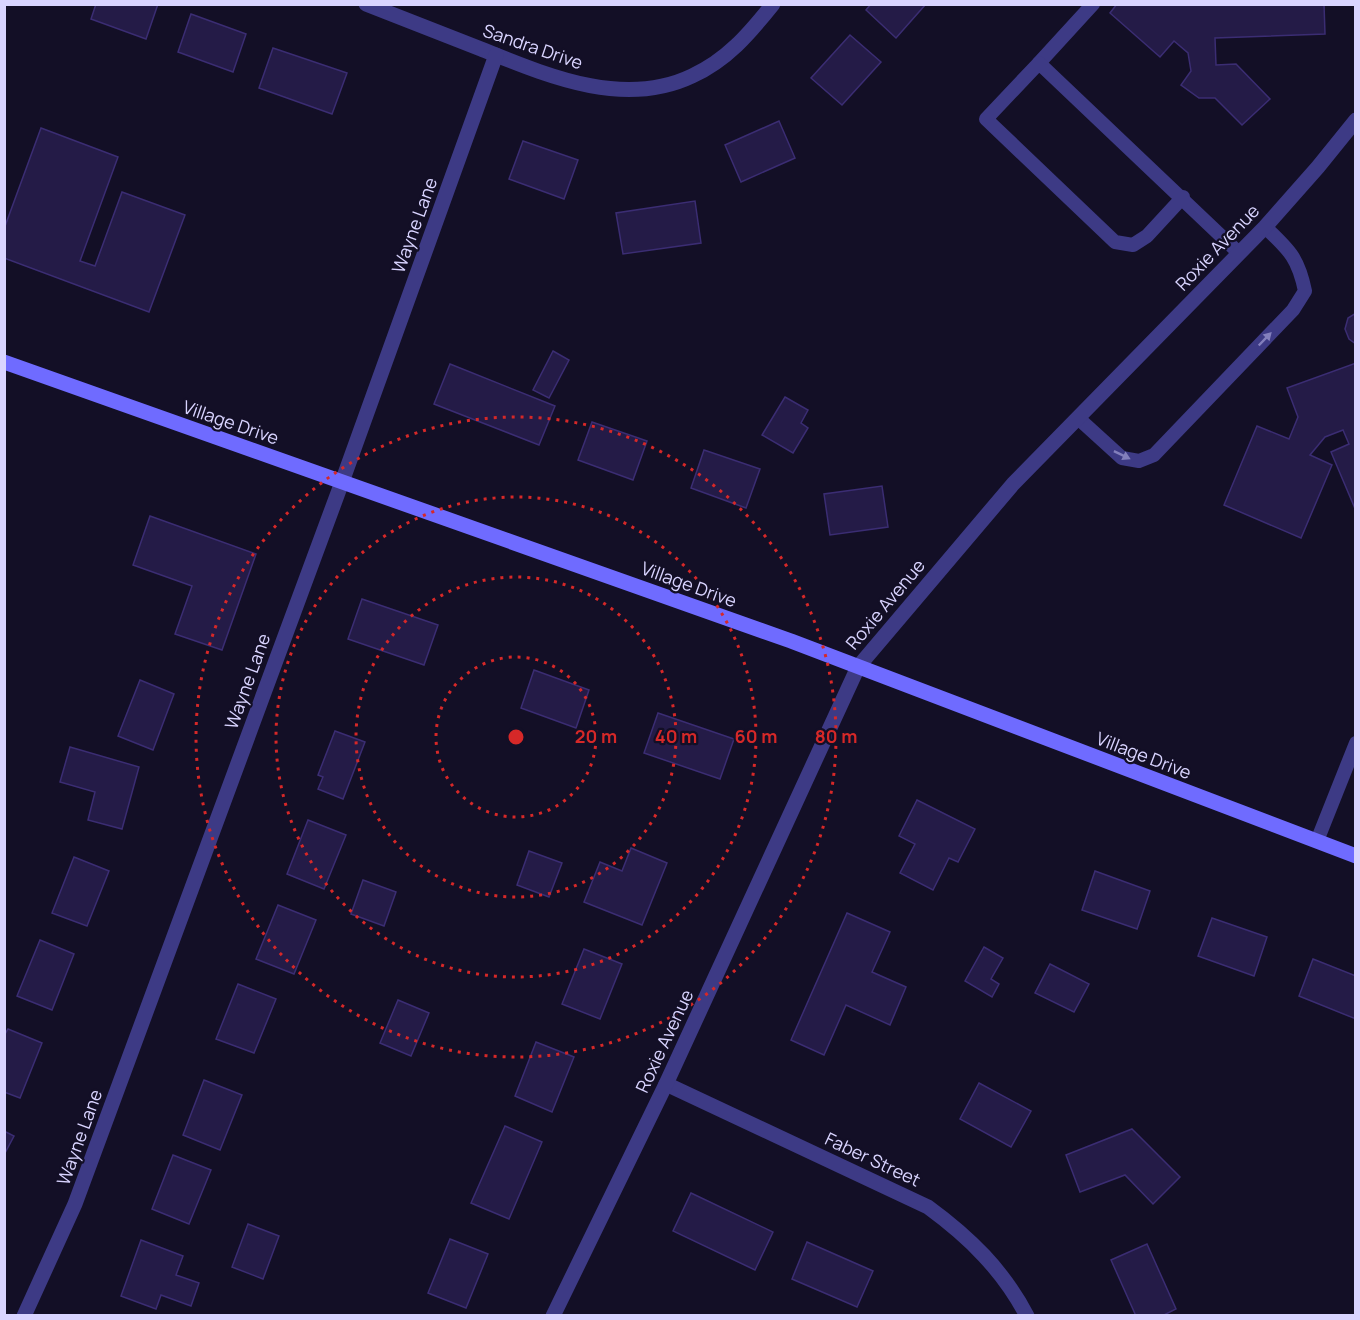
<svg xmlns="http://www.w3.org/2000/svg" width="1360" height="1320" viewBox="0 0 1360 1320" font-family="Manrope,sans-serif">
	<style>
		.building { fill: #241b47; stroke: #3b2d73; stroke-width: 1.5 }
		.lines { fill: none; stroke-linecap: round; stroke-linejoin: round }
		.service { stroke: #3d3a85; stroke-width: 14 }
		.minor { stroke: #3d3a85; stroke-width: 15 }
		.tertiary { stroke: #3d3a85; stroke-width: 15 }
		.secondary { stroke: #6f6bff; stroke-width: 15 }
		.oneway { fill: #837fbc }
		.ring { fill: none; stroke: #d62828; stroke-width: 3; stroke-dasharray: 3 6 }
		.labels { text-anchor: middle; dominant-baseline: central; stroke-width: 4.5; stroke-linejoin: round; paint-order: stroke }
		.street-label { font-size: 18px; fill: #d9d4ff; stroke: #130f26 }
		.centre { fill: #d62828; stroke: #130f26; stroke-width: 3 }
		.ring-label { font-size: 18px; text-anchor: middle; font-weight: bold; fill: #d62828; stroke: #130f26; stroke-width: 4.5; stroke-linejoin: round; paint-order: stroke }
	</style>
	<rect width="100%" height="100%" fill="#130f26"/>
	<g class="building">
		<polygon points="96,4 158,4 146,39 91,19"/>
		<polygon points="871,4 926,4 896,38 866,10"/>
		<polygon points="1117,4 1324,4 1325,34 1215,38 1216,65 1236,64 1270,99 1242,125 1215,98 1199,98 1181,85 1191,71 1188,53 1174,41 1160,57 1110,13"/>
		<polygon points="191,14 246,34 233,72 178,52"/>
		<polygon points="850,35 881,62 842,105 811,78"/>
		<polygon points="273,48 347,73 332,114 259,88"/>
		<polygon points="779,121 795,158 741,182 725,145"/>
		<polygon points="41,128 118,157 80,261 95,266 122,192 185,215 149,312 4,258 4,229"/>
		<polygon points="523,141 578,160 564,199 509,179"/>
		<polygon points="695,201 701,243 623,254 616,213"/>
		<polygon points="1356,313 1356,344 1349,339 1345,329 1348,318"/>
		<polygon points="553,351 569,360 549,398 533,390"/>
		<polygon points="1356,363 1356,511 1331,452 1349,444 1343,430 1325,437 1310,455 1332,465 1301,538 1224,505 1257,426 1289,439 1298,417 1287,388"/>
		<polygon points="450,364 555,406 539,445 434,404"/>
		<polygon points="785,397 808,410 801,423 808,428 793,453 762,435"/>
		<polygon points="592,422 647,441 633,480 578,460"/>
		<polygon points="704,450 760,469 746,508 691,488"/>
		<polygon points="882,486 888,527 830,535 824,494"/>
		<polygon points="150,516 256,554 222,650 175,634 192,586 133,565"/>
		<polygon points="362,599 438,625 424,665 348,639"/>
		<polygon points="534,670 589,690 576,728 521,708"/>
		<polygon points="140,680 174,694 153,750 118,736"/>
		<polygon points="658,713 734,739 720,779 644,753"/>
		<polygon points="335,731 365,742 343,799 318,789 323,777 318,775"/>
		<polygon points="70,747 139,767 122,829 88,820 95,792 60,782"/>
		<polygon points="917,800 975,829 958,862 949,858 933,890 900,873 915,844 899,836"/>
		<polygon points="308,820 346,835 324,889 287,874"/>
		<polygon points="631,848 667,863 642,925 584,902 600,862 622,871"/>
		<polygon points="529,851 562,863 549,897 517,885"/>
		<polygon points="74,857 109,871 87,926 52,913"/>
		<polygon points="1095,871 1150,891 1137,929 1082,910"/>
		<polygon points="363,880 396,892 384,926 351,914"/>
		<polygon points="278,905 316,920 294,974 256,959"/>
		<polygon points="847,913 890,932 872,972 906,987 890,1025 846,1005 824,1055 791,1040"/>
		<polygon points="1212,918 1267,937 1254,976 1198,956"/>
		<polygon points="40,940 74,954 52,1010 17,996"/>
		<polygon points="984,947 1003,958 991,979 999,984 992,997 965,981"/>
		<polygon points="584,949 622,964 600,1019 562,1004"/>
		<polygon points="1313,959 1356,976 1356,1019 1299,996"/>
		<polygon points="1050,964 1089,984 1074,1012 1035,993"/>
		<polygon points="238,984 276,999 254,1053 216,1039"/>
		<polygon points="398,1000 429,1013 411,1056 380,1043"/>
		<polygon points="8,1029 42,1043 20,1098 4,1092 4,1036"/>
		<polygon points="536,1042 574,1057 552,1112 515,1096"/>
		<polygon points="204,1080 242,1095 220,1150 183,1135"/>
		<polygon points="979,1083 1031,1111 1011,1147 960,1119"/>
		<polygon points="505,1126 542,1142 509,1219 471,1203"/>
		<polygon points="1132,1129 1180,1177 1153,1204 1125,1175 1080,1192 1066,1155"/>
		<polygon points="4,1131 14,1136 4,1155"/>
		<polygon points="173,1155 211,1170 189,1224 152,1209"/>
		<polygon points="691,1193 773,1232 755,1270 673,1231"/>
		<polygon points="248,1224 279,1236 263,1279 232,1267"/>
		<polygon points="450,1239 488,1254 466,1308 428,1293"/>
		<polygon points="141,1240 183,1256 176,1275 199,1283 191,1306 161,1295 156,1309 121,1296"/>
		<polygon points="807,1242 873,1271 857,1307 792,1279"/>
		<polygon points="1147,1244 1176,1309 1162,1316 1136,1316 1111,1260"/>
	</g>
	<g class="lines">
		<g class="service">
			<polyline points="1039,63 1093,4"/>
			<polyline points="1183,197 1147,236 1133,245 1115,242 986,119 1039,63 1239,253"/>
			<path d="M 1078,418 L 1122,458 L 1139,461 L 1154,455 L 1293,310 L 1305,291 C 1298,257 1289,250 1265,227"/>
			<polyline points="1317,841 1356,743"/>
		</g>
		<g class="minor">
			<path d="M 366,4 C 404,19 442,34 481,49 C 546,75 623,109 692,76 C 727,60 749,34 773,4"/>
			<path d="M 666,1084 L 928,1207 C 969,1237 1003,1270 1027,1316"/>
			<polyline points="24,1316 75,1204 342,482 496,55"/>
		</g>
		<polyline class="tertiary" points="553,1316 666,1084 858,667 1013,484 1265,227 1318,167 1356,120"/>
		<polyline class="secondary" points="4,362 791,641 1356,856"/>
	</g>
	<defs><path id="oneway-solid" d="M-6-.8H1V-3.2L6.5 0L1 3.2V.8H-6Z" transform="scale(1.5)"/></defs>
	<g class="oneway">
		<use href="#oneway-solid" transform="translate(1265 339) rotate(-46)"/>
		<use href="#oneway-solid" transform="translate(1122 455) rotate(26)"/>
	</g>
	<g class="ring">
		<circle cx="516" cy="737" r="80"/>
		<circle cx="516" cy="737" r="160"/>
		<circle cx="516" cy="737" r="240"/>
		<circle cx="516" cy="737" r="320"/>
	</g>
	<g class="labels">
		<g class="street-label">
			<text transform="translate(533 46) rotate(19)">Sandra Drive</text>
			<text transform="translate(414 225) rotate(-70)">Wayne Lane</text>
			<text transform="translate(1217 247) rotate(-46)">Roxie Avenue</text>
			<text transform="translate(231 422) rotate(19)">Village Drive</text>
			<text transform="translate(689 584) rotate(20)">Village Drive</text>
			<text transform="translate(885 604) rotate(-50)">Roxie Avenue</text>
			<text transform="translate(247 681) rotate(-70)">Wayne Lane</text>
			<text transform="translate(1144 755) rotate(21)">Village Drive</text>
			<text transform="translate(664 1041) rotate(-65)">Roxie Avenue</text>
			<text transform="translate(79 1137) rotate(-70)">Wayne Lane</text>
			<text transform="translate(873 1159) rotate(25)">Faber Street</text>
		</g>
	</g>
	<circle cx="516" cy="737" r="9" class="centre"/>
	<g class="ring-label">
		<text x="596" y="743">20 m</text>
		<text x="676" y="743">40 m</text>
		<text x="756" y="743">60 m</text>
		<text x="836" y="743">80 m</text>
	</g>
	<rect width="1360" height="1320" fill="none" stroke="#d9d4ff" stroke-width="12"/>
</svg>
